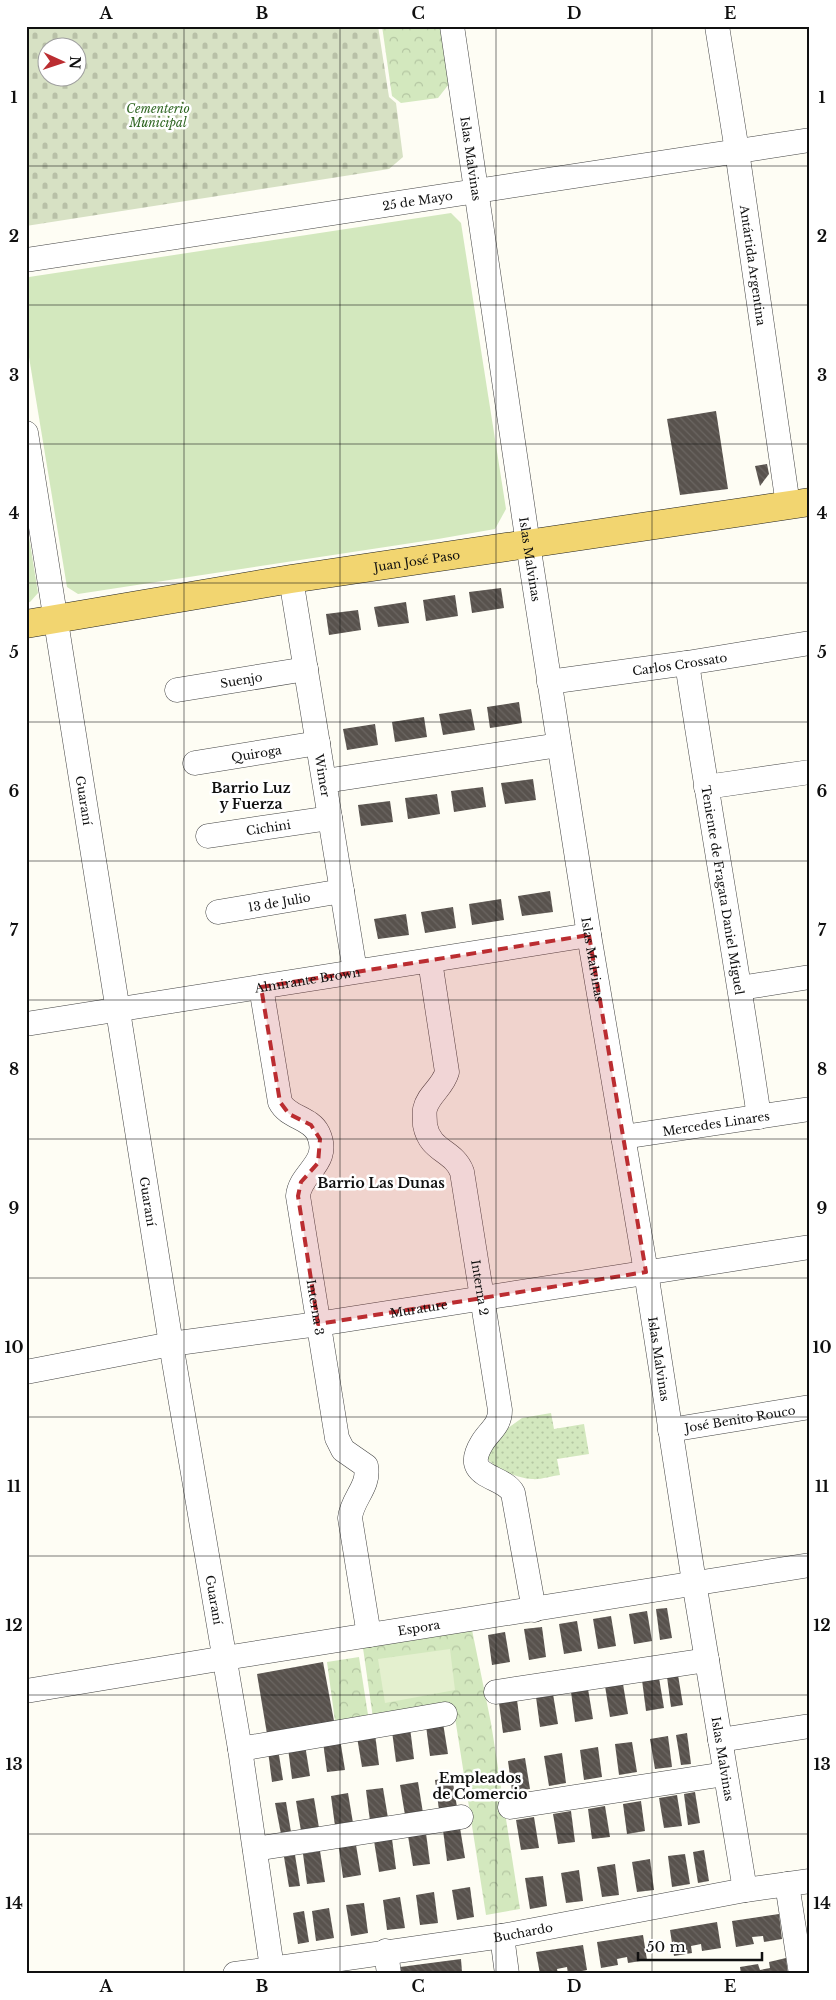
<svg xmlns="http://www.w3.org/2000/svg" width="836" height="2000" viewBox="0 0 836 2000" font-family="'Libre Baskerville',serif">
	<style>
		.grass { fill: #d3e8be }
		.cemetery { fill: url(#cemetery-stones); fill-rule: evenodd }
		.park { fill: url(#park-crowns) }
		.garden { fill: url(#garden-dots) }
		.pitch { fill: #e4f0cf }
		.building { fill: url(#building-back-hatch) }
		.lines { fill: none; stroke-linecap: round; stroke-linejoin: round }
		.minor-casing { stroke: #434343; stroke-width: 25 }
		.major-casing { stroke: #212121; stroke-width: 29 }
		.minor { stroke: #fff; stroke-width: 24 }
		.major { stroke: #f2d570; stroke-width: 28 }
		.marked { fill: #bb2d31; fill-opacity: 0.2; stroke: #bb2d31; stroke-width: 4; stroke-dasharray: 10 6; stroke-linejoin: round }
		.grid { fill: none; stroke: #101010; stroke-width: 1; stroke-opacity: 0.55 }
		.labels { text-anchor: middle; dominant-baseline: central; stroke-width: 5; stroke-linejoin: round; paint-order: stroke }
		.park-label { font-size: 12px; font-style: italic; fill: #2f6622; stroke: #fff }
		.street-label { font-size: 12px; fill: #101010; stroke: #fff }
		.neighbourhood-label { font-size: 14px; font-weight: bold; fill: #101010; stroke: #fff }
		.neatline { fill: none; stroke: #101010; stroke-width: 2 }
		.grid-label { font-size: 16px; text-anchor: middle; font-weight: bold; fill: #101010 }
	</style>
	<defs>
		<pattern id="cemetery-stones" width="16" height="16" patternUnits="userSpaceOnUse" patternTransform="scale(1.25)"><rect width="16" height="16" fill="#d7e1c4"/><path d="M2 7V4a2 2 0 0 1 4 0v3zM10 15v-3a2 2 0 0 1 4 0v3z" fill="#b8c0a7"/></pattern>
		<pattern id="park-crowns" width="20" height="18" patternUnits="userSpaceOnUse" patternTransform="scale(1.25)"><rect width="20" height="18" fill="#d3e8be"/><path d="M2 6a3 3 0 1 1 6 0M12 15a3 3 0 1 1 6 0" fill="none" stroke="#b4c6a2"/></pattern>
		<pattern id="garden-dots" width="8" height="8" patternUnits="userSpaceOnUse" patternTransform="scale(1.25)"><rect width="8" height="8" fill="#d3e8be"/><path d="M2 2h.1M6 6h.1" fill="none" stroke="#b4c6a2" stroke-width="1.8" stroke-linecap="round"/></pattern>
		<pattern id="building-back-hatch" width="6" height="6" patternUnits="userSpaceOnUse" patternTransform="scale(1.25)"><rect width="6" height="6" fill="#58524d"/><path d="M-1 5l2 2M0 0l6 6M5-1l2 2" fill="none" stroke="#6b6662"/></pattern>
	</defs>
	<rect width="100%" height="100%" fill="#fefdf4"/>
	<g class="grass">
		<polygon points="451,213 461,223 506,509 495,529 438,539 78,594 67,587 26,339 26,281 29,277"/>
		<polygon points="26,518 38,593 30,602 26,603"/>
	</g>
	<path class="cemetery" d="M 26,26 L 378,26 L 389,97 L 396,103 L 403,157 L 389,169 L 26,226 ZM 48,48 L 78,48 L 78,78 L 48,78 Z"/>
	<g class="park">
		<polygon points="382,26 441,26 449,84 438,98 401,103 392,96"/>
		<polygon points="472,1630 491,1723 520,1909 486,1915 453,1705 373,1718 363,1648"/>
		<polygon points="359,1657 368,1715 335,1721 327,1662"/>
	</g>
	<path class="garden" d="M 551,1413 L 554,1429 L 584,1424 L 589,1454 L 557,1459 L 560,1475 C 551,1476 540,1480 532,1479 C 517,1478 495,1469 486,1457 L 497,1436 L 522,1418 Z"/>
	<polygon class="pitch" points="450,1649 455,1690 385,1703 378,1659"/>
	<g class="building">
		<polygon points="716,411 728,489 680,495 667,419"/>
		<polygon points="767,464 769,474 760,486 755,466"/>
		<polygon points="501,588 504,608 472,613 469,592"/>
		<polygon points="455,595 458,616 426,621 423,600"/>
		<polygon points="406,602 409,623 378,627 374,607"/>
		<polygon points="358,610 361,630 329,635 326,614"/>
		<polygon points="519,702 522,723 490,728 487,707"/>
		<polygon points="471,709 475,730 443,735 439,714"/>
		<polygon points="424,717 427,737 395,742 392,722"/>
		<polygon points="375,724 378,745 347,750 343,729"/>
		<polygon points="533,779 536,800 505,804 501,783"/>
		<polygon points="483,787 486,807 454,812 451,791"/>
		<polygon points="437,794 440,814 408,819 405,798"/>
		<polygon points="390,801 393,822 361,826 358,805"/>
		<polygon points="550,891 553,912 522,916 518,896"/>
		<polygon points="501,899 504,920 472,925 469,904"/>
		<polygon points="453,907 456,928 425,933 421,912"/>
		<polygon points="406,914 409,935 378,939 374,919"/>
		<polygon points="667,1608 672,1638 660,1640 656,1609"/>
		<polygon points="647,1611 652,1641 634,1644 629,1614"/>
		<polygon points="611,1616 616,1646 598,1649 593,1619"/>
		<polygon points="577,1621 582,1651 564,1654 559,1624"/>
		<polygon points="542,1627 546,1657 529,1660 524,1629"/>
		<polygon points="505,1632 510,1662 492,1665 488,1635"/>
		<polygon points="323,1662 334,1721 267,1734 257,1674"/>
		<polygon points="678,1675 683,1705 671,1707 667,1677"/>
		<polygon points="659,1678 664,1708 646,1711 642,1680"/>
		<polygon points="623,1684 628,1714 610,1717 605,1686"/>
		<polygon points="588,1689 593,1719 575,1722 571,1692"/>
		<polygon points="553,1694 558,1724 540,1727 536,1697"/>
		<polygon points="517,1700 521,1730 503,1733 499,1703"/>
		<polygon points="443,1723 448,1754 430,1756 426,1726"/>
		<polygon points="410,1728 414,1759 396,1762 392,1731"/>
		<polygon points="687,1733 691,1764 681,1765 676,1735"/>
		<polygon points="375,1734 379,1765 362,1767 357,1737"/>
		<polygon points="668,1736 672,1767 655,1769 650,1739"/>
		<polygon points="340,1739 345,1770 327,1772 323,1742"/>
		<polygon points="632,1742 637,1772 619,1775 615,1744"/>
		<polygon points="305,1745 310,1776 292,1779 288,1748"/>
		<polygon points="598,1747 602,1777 584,1780 580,1750"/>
		<polygon points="278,1749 283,1780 272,1782 268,1751"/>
		<polygon points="562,1753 566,1783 549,1786 544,1756"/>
		<polygon points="525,1758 530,1789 512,1791 508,1761"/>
		<polygon points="452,1777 457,1807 439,1810 435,1780"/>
		<polygon points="418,1782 423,1813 405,1815 400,1785"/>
		<polygon points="383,1788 388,1818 370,1821 366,1790"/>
		<polygon points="695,1792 700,1823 688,1825 684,1794"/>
		<polygon points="348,1793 353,1823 335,1826 331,1796"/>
		<polygon points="677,1795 682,1826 664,1828 659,1798"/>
		<polygon points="314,1798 319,1828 301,1831 296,1801"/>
		<polygon points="641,1801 645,1831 627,1834 623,1804"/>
		<polygon points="286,1802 291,1832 281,1834 275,1803"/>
		<polygon points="605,1806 610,1837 592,1839 588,1809"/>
		<polygon points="571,1811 575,1842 558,1844 553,1814"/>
		<polygon points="534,1817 539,1848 521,1850 516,1820"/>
		<polygon points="460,1828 465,1858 447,1861 443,1830"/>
		<polygon points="426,1833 430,1864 413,1866 408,1836"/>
		<polygon points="392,1839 396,1869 379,1872 374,1841"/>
		<polygon points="356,1845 361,1875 343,1878 339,1848"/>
		<polygon points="704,1850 709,1881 698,1883 693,1852"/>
		<polygon points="320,1851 325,1882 307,1884 303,1854"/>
		<polygon points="685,1854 690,1884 672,1887 668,1856"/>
		<polygon points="295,1855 300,1886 289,1887 284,1857"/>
		<polygon points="650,1859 654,1890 637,1892 632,1862"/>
		<polygon points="615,1864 619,1895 602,1897 597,1867"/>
		<polygon points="579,1870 583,1901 566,1903 561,1873"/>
		<polygon points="543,1876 547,1906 530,1909 525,1878"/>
		<polygon points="470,1887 474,1917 457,1920 452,1890"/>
		<polygon points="434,1892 438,1923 420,1925 416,1895"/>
		<polygon points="400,1897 405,1928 387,1930 383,1900"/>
		<polygon points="364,1903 368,1933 351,1936 346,1905"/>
		<polygon points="329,1908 334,1938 316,1941 312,1911"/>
		<polygon points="304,1911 309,1942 298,1944 293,1913"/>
		<polygon points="779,1914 782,1939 764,1942 763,1936 752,1937 754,1944 736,1947 732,1921"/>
		<polygon points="717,1922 721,1948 702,1951 701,1944 691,1946 692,1953 674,1956 670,1930"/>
		<polygon points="643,1935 647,1960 628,1963 627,1957 617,1959 618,1965 601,1968 597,1942"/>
		<polygon points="583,1945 587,1970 568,1974 567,1967 557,1969 558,1974 540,1974 536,1952"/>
		<polygon points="786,1958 788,1974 741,1974 740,1967 758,1964 760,1970 770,1968 769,1962"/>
		<polygon points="461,1959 462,1972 460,1974 400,1974 400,1967"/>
	</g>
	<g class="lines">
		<g class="minor-casing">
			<g id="minor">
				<path id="s1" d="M 452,26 L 528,544 L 589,935 L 646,1272 L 694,1582 L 745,1890"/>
				<path id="s2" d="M 717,26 L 737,151 L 788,505"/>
				<path id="s3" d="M 26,260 L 810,140"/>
				<path id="s4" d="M 26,433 L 171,1344 L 240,1749 L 272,1968"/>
				<path id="s5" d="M 291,579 L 355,971"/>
				<path id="s6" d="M 687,663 C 710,815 737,965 759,1117"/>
				<path id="s7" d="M 549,682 L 687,663 L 810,643"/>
				<path id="s8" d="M 177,690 L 306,669"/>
				<path id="s9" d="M 195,763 L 318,743"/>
				<polyline points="325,781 559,745"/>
				<polyline points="706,787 810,772"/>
				<path id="s10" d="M 208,836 L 330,818"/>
				<path id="s11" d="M 218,912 L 342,891"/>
				<path id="s12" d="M 430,961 L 447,1072 C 443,1087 428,1095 425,1109 C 424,1113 425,1120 425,1125 C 430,1152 454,1150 462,1172 L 500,1410 C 500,1426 489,1431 482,1443 C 460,1479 503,1474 513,1493 L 534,1610"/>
				<path id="s13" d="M 261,987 L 280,1102 C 288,1118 310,1117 318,1133 C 332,1163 300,1172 298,1196 L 337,1438 L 343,1450 L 366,1466 C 370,1487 352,1498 350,1518 L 369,1635"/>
				<polyline points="740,988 810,977"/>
				<path id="s14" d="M 26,1024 L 589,935"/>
				<path id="s15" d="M 623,1137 L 810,1109"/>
				<path id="s16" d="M 26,1372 L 171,1344 L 318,1324 L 810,1247"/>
				<path id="s17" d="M 670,1430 L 810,1407"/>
				<path id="s18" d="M 26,1691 L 225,1658 L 810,1565"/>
				<polyline points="496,1692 707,1660"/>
				<polyline points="720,1740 810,1726"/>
				<polyline points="240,1749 445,1714"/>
				<polyline points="510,1807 725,1774"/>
				<polyline points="255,1849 461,1817"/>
				<polyline points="787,1884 801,1974"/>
				<polyline points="502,1936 507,1974"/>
				<polyline points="386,1951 389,1974"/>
				<path id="s19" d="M 235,1974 L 502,1936 L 745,1890 L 810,1881"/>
			</g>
		</g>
		<g class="major-casing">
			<g id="major">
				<path id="s20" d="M 26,624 L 291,579 L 810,502"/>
			</g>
		</g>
		<use href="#minor" class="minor"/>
		<use href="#major" class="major"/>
	</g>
	<path class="marked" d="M 589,935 L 646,1272 L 318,1324 L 298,1196 L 301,1182 L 318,1163 L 320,1139 L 311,1125 L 289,1114 L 280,1102 L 261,987 Z"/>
	<path class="grid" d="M 184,26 L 184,1974M 340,26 L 340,1974M 496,26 L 496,1974M 652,26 L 652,1974M 26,166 L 810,166M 26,305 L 810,305M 26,444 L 810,444M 26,583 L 810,583M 26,722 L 810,722M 26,861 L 810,861M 26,1000 L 810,1000M 26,1139 L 810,1139M 26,1278 L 810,1278M 26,1417 L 810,1417M 26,1556 L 810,1556M 26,1695 L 810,1695M 26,1834 L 810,1834"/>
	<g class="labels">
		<g class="park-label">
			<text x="158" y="108">Cementerio<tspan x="158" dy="14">Municipal</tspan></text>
		</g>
		<g class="street-label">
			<text stroke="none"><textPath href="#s1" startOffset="134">Islas Malvinas</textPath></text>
			<text stroke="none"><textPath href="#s3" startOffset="396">25 de Mayo</textPath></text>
			<text stroke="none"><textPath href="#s2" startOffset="242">Antártida Argentina</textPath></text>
			<text stroke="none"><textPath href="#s1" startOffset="539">Islas Malvinas</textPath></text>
			<text stroke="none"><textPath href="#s20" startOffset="396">Juan José Paso</textPath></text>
			<text stroke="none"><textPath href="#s7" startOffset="132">Carlos Crossato</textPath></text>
			<text stroke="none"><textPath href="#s8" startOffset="65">Suenjo</textPath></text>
			<text stroke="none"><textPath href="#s9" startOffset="62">Quiroga</textPath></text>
			<text stroke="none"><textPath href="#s5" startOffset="199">Wimer</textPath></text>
			<text stroke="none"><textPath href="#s4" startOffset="372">Guaraní</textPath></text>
			<text stroke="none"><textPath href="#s10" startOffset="61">Cichini</textPath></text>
			<text stroke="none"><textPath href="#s6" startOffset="230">Teniente de Fragata Daniel Miguel</textPath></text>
			<text stroke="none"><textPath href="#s11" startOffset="62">13 de Julio</textPath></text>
			<text stroke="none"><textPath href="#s1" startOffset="944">Islas Malvinas</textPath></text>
			<text stroke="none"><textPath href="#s14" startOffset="285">Almirante Brown</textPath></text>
			<text stroke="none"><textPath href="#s15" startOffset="94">Mercedes Linares</textPath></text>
			<text stroke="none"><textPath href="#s4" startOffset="778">Guaraní</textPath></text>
			<text stroke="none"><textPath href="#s12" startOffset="350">Interna 2</textPath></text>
			<text stroke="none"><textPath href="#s13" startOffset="349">Interna 3</textPath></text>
			<text stroke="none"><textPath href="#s16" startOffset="398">Murature</textPath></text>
			<text stroke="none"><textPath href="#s1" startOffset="1349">Islas Malvinas</textPath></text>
			<text stroke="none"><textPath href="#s17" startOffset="71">José Benito Rouco</textPath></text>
			<text stroke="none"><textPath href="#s4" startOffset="1182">Guaraní</textPath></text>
			<text stroke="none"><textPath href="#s18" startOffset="398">Espora</textPath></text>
			<text stroke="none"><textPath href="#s1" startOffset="1754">Islas Malvinas</textPath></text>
			<text stroke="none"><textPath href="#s19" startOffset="291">Buchardo</textPath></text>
		</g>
		<g class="neighbourhood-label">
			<text x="251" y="788">Barrio Luz<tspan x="251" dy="16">y Fuerza</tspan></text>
			<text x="381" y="1183">Barrio Las Dunas</text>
			<text x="480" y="1778">Empleados<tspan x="480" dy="16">de Comercio</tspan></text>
		</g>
	</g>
	<rect width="836" height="2000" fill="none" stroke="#ffffff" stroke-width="55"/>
	<g transform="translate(62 62) rotate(93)"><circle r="24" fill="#ffffff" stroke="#9f9f9f"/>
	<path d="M0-4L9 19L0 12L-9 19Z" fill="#bb2d31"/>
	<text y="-8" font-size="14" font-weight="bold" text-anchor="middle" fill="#101010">N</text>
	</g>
	<path d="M638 1952v8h124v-8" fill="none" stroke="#101010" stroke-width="2.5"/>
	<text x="646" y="1952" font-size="15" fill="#101010" stroke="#ffffff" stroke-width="4" paint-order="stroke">50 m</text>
	<rect x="28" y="28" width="780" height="1944" class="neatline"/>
	<g class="grid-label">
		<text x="106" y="19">A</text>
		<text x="262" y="19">B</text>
		<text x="418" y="19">C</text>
		<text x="574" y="19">D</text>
		<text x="730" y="19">E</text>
		<text x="14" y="103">1</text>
		<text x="822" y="103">1</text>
		<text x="14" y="242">2</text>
		<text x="822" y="242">2</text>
		<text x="14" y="381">3</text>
		<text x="822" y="381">3</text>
		<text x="14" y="519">4</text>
		<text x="822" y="519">4</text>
		<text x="14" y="658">5</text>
		<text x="822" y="658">5</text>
		<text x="14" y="797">6</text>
		<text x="822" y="797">6</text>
		<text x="14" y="936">7</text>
		<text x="822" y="936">7</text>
		<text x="14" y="1075">8</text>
		<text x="822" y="1075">8</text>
		<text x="14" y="1214">9</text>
		<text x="822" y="1214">9</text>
		<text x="14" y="1353">10</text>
		<text x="822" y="1353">10</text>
		<text x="14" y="1492">11</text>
		<text x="822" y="1492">11</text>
		<text x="14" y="1631">12</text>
		<text x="822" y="1631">12</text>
		<text x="14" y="1770">13</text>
		<text x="822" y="1770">13</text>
		<text x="14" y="1909">14</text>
		<text x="822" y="1909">14</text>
		<text x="106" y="1992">A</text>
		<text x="262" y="1992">B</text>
		<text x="418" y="1992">C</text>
		<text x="574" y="1992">D</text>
		<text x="730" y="1992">E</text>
	</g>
</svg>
